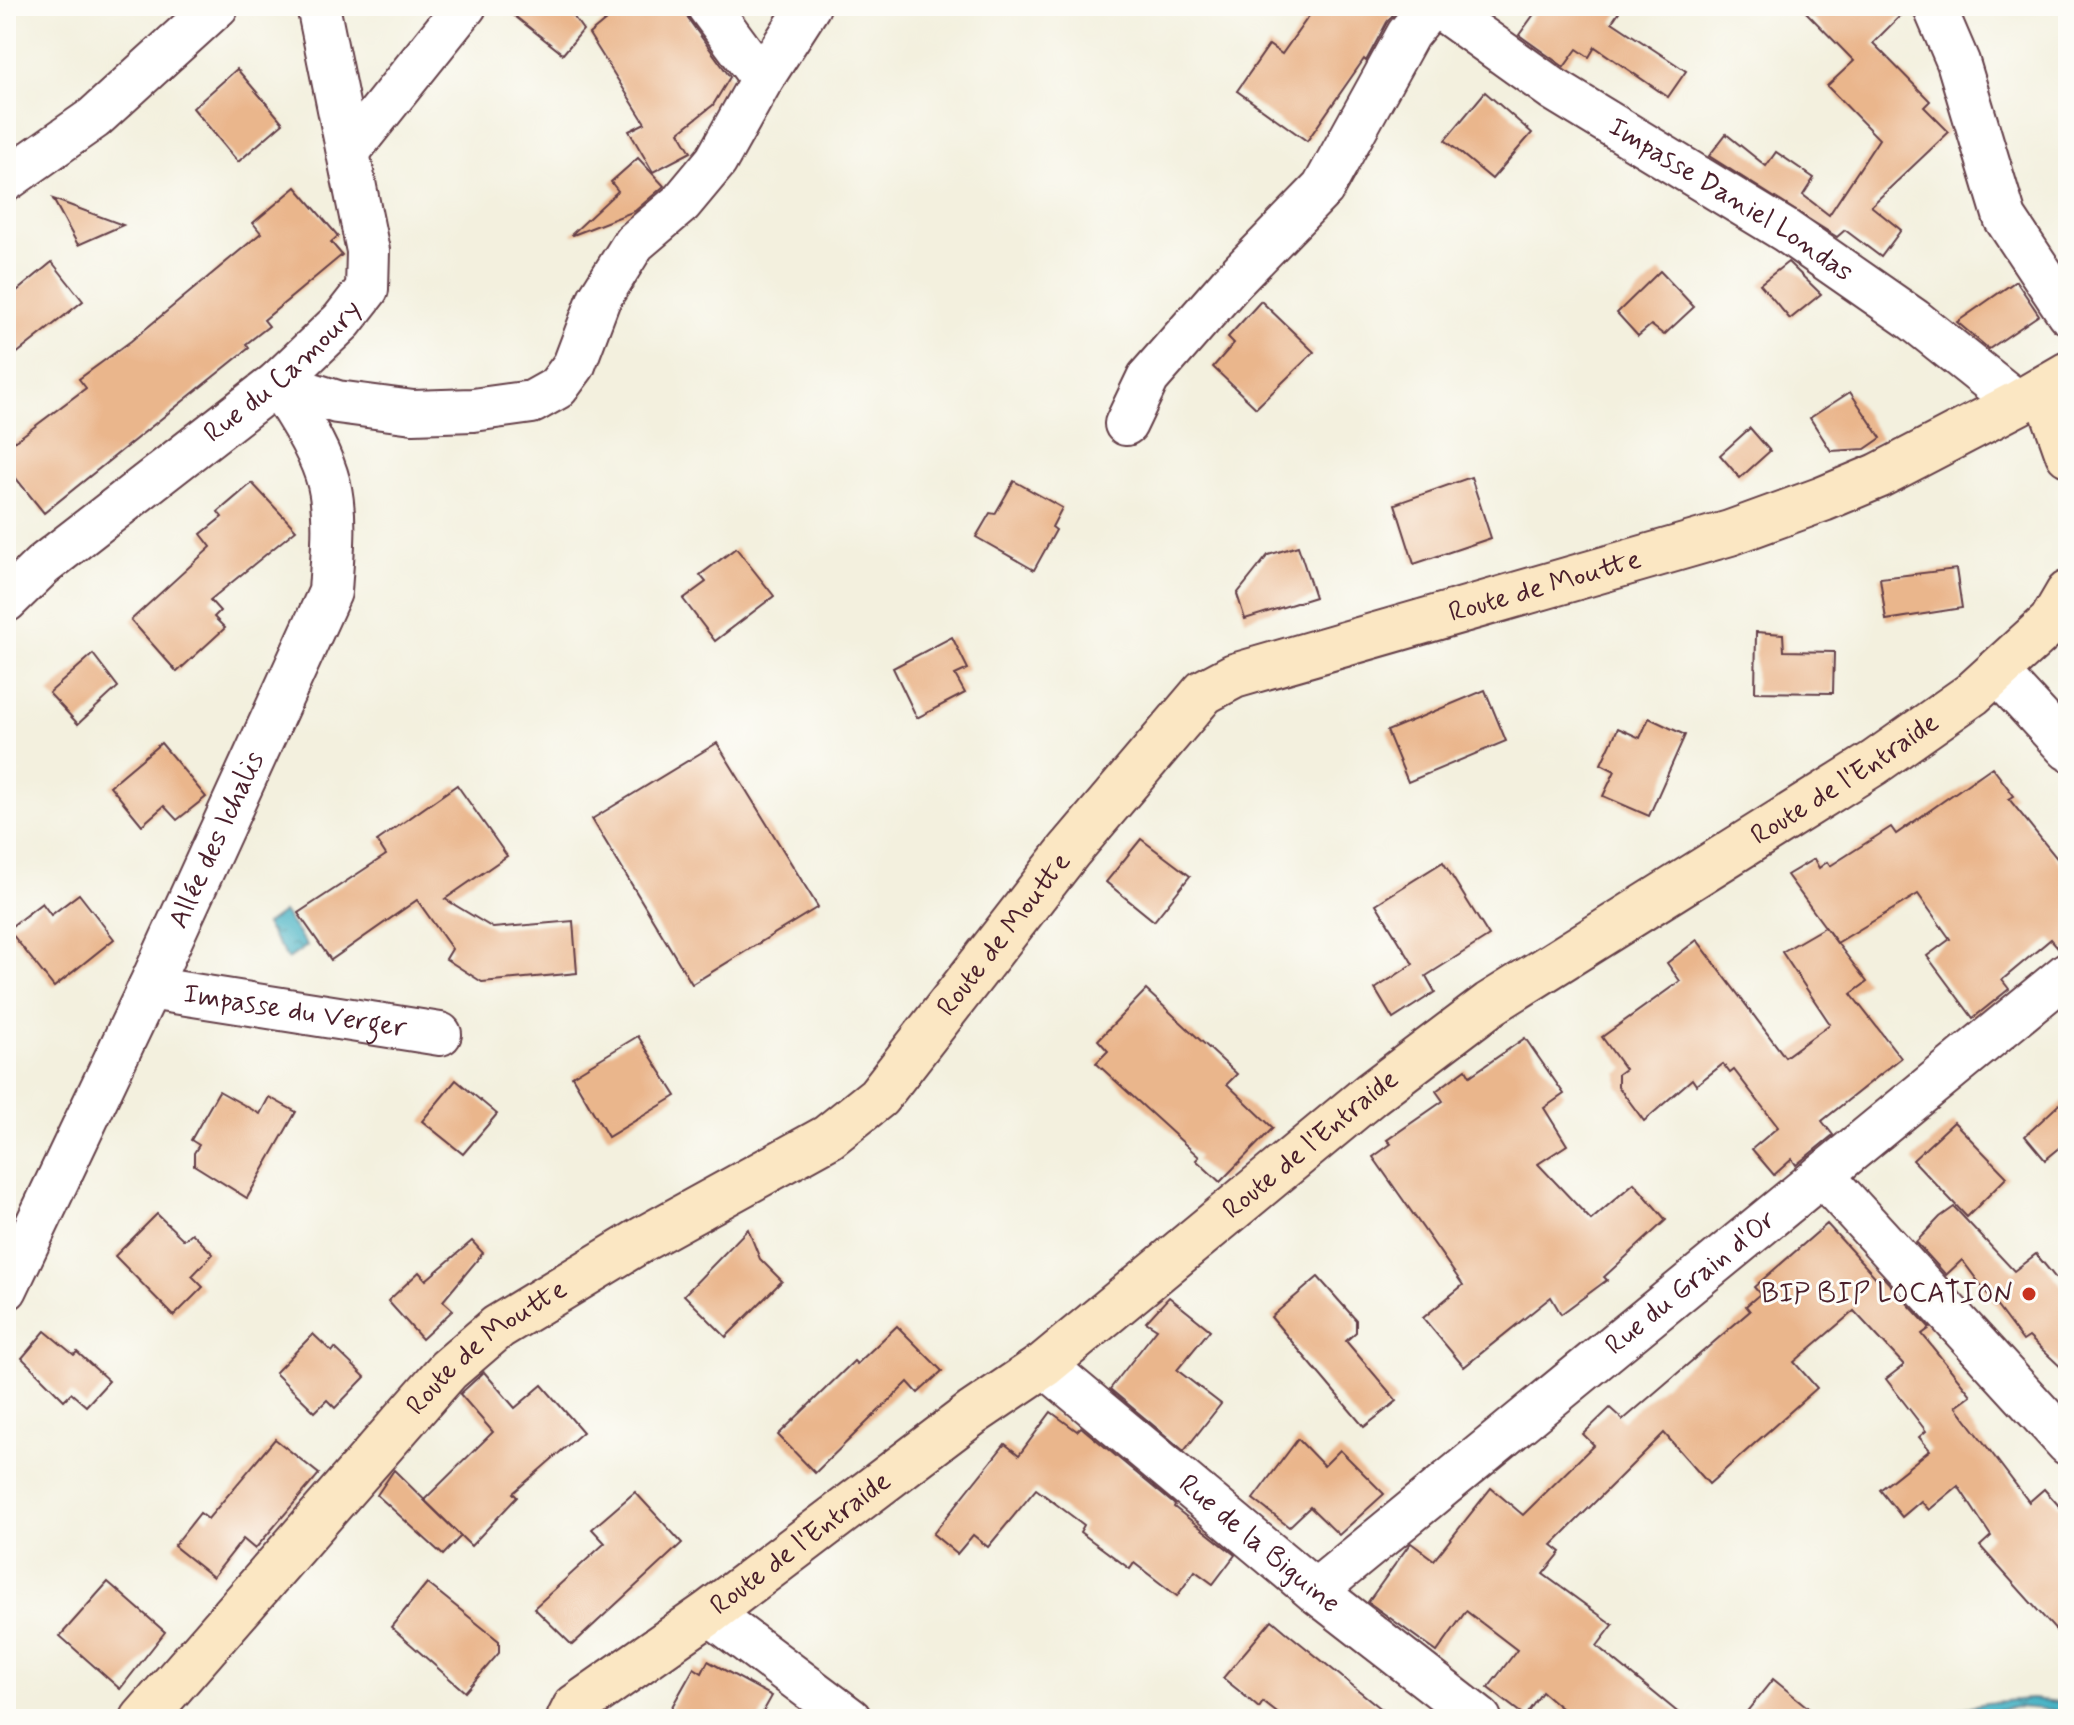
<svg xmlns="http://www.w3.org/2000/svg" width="2074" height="1725" viewBox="0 0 2074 1725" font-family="Mynerve,sans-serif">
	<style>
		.water { fill: url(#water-ripples); stroke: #486878; stroke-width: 2 }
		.building { fill: #eab68c }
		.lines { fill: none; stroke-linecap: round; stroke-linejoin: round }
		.street-casing { stroke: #633e46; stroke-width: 46 }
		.secondary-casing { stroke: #633e46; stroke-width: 48 }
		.street { stroke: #fff; stroke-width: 42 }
		.secondary { stroke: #fbe7c3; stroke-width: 44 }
		.poi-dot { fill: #c8321e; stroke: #fdfcf7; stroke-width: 3 }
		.labels { text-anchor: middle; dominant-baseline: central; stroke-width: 6; stroke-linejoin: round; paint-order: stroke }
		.street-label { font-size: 28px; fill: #4a1f2b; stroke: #fdfcf7 }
		.poi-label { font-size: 28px; fill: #4a1f2b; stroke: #fdfcf7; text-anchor: end }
	</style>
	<defs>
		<pattern id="water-ripples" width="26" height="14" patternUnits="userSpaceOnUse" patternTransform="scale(2)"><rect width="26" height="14" fill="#47b2c4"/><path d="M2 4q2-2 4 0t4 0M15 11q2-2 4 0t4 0" fill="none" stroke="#3d909f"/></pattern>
	</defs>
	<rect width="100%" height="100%" fill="#fdfcf7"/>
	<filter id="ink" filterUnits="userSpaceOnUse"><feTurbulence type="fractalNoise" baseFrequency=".0125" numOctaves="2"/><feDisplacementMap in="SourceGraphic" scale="16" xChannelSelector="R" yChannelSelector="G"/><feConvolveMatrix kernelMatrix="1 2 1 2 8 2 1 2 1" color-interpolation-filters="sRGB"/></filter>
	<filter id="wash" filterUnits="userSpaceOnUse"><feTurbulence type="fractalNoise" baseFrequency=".006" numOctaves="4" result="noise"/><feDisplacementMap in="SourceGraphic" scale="32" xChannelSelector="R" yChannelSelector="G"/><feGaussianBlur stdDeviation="1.8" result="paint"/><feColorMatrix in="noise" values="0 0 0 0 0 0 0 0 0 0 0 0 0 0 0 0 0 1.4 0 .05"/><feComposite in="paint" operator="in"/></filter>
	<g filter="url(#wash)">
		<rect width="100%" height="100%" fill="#f3f0de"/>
		<g class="water">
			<polygon points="283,912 307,946 288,959 265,925"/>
			<path d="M 2032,1699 L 2068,1703 L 2068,1711 L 2017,1707 L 1983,1712 L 1963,1719 L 1935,1719 C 1967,1703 1997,1701 2032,1699 Z"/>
		</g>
		<g id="blocks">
			<g class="building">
				<polygon points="502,6 566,6 583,30 563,54"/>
				<polygon points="623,6 683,6 689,20 730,77 713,105 679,132 691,152 653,172 629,131 645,123 589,34"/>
				<polygon points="1316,6 1400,6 1387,22 1366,61 1364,59 1307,141 1237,91 1269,45 1282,54"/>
				<polygon points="1540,6 1623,6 1612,22 1686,71 1668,97 1595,47 1589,57 1577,49 1564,67 1519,35"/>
				<polygon points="1800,6 1910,6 1873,43 1930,101 1924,107 1949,132 1871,206 1901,230 1881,257 1845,230 1837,237 1709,156 1726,134 1766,166 1776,152 1814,178 1803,195 1829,215 1879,139 1827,86 1854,61"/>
				<polygon points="237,69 283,123 238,162 193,108"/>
				<polygon points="1485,92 1532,133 1492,179 1445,140"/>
				<polygon points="638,158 664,186 635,211 573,235 572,234 618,191 611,182"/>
				<polygon points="296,187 338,236 331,242 342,255 264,320 269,326 246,344 249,348 44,513 6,466 6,448 86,388 79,379 131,341 261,233 253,223"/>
				<polygon points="53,199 123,225 78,245"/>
				<polygon points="52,262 83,301 6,362 6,300"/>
				<polygon points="1788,262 1821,294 1790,319 1760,284"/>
				<polygon points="1660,271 1694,307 1664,335 1651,325 1638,336 1617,313"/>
				<polygon points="2016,281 2039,315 1989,349 1957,322"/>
				<polygon points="1261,301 1314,352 1256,408 1213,367 1234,343 1228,337"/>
				<polygon points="1850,392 1881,438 1865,449 1831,451 1810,418"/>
				<polygon points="1750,428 1770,451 1740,478 1720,455"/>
				<polygon points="1471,477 1491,538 1414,564 1395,504"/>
				<polygon points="1014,481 1062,508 1052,527 1056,530 1034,570 976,537 990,513 995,514"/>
				<polygon points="252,483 296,530 210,600 220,611 214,617 225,628 177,672 131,620 211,547 201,534 222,517 218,512"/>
				<polygon points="1298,546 1315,597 1245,619 1237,594 1268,555"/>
				<polygon points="736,548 774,596 715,641 683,599 706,582 700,575"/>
				<polygon points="1956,569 1962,608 1886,620 1880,578"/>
				<polygon points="1756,632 1783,634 1784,651 1834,652 1833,693 1755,692"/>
				<polygon points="952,637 968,669 955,675 965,693 917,718 893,668"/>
				<polygon points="93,654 118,687 78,724 49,693"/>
				<polygon points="1485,690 1506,741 1408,782 1387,731"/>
				<polygon points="1649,718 1685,735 1649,816 1603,796 1615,771 1601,764 1618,728 1640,738"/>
				<polygon points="161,743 206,797 177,820 164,806 142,825 110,786"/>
				<polygon points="717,743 818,907 692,984 592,819"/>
				<polygon points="1992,767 2014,796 2009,799 2068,872 2068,950 2061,951 2051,939 2002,980 2009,989 1973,1018 1927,956 1950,939 1918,894 1837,943 1787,875 1814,859 1819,868 1827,862 1830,866 1891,827 1896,834"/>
				<polygon points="457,785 507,856 445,899 493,928 573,921 577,973 482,982 446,959 452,949 417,900 331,960 298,913 386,855 377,841"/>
				<polygon points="1141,839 1190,876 1154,921 1106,882"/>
				<polygon points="1443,862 1489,936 1426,976 1435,992 1393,1019 1375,989 1413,964 1376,904"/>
				<polygon points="79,894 114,939 54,987 8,929 42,903 51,915"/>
				<polygon points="1825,927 1867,982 1851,994 1901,1058 1822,1121 1833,1135 1796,1165 1792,1159 1774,1175 1752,1149 1778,1127 1734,1070 1730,1073 1723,1064 1696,1085 1692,1079 1644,1121 1618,1086 1618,1074 1625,1069 1602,1037 1680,981 1667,963 1697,940 1785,1057 1830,1024 1782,952"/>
				<polygon points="1146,990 1237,1074 1227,1084 1273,1128 1220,1182 1196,1160 1199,1157 1096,1063 1108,1051 1098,1040"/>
				<polygon points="638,1036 676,1096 608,1137 572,1076"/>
				<polygon points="1525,1038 1564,1094 1544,1108 1567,1145 1538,1164 1591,1220 1634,1183 1666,1220 1604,1277 1607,1280 1561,1314 1551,1297 1464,1367 1423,1318 1463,1285 1373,1157 1391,1144 1387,1140 1443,1101 1436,1091 1466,1069 1470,1076"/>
				<polygon points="456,1080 497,1114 463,1154 422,1121"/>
				<polygon points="219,1091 260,1114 269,1097 296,1112 247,1198 194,1165 194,1153 199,1145 191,1140"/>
				<polygon points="2068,1096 2068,1141 2045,1160 2025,1136"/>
				<polygon points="1954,1122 2007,1177 1967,1217 1913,1160"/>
				<polygon points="1954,1207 2014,1271 2036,1254 2068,1293 2068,1374 2029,1337 2023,1341 1962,1260 1946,1275 1916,1242 1940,1217"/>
				<polygon points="157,1214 184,1240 192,1233 213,1254 192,1276 203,1287 174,1316 115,1256"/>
				<polygon points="1827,1224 1879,1281 1883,1277 1930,1328 1922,1334 1971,1395 1956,1406 2029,1502 2044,1489 2068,1516 2068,1644 1980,1546 1991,1536 1958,1486 1929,1510 1921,1501 1902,1517 1880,1490 1930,1450 1919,1437 1926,1431 1886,1379 1904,1365 1854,1311 1794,1362 1817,1388 1709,1484 1664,1433 1552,1545 1561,1552 1543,1574 1613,1625 1597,1646 1686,1719 1574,1719 1542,1692 1525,1716 1488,1688 1517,1650 1466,1611 1437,1652 1368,1602 1409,1545 1411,1543 1434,1560 1491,1488 1523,1515 1594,1445 1583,1434 1610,1408 1623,1420 1750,1311 1746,1306 1760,1294 1754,1287"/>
				<polygon points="748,1229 760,1259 782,1281 726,1337 684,1295"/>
				<polygon points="472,1241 483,1253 443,1301 453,1310 422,1339 388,1301 419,1272 426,1280"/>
				<polygon points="1318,1277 1356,1320 1356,1332 1346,1341 1397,1401 1364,1427 1271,1317"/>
				<polygon points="1169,1297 1210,1330 1177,1370 1221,1404 1184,1451 1110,1389 1157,1329 1146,1322"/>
				<polygon points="897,1326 942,1371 918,1393 908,1382 815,1473 778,1435 854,1361 857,1364"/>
				<polygon points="45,1331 74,1355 77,1352 109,1381 86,1406 71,1393 64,1400 22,1358"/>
				<polygon points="313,1334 332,1352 335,1348 365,1377 335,1408 327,1400 315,1412 275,1373"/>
				<polygon points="484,1372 515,1408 542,1385 583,1432 513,1493 517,1497 471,1546 424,1500 493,1432 460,1394"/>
				<polygon points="1051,1412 1077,1431 1081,1427 1175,1505 1174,1507 1235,1555 1213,1584 1195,1571 1177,1596 1134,1563 1130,1569 1080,1532 1084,1525 1036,1489 988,1547 973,1535 957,1554 933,1534 1005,1444 1019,1455"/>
				<polygon points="275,1439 319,1474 255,1549 243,1539 213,1577 174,1546 200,1513 208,1519"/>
				<polygon points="1298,1439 1324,1466 1340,1450 1384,1494 1339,1535 1310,1507 1289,1527 1253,1499"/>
				<polygon points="394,1470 461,1536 443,1555 377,1495"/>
				<polygon points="635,1492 682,1543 572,1645 534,1608 605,1543 592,1529"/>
				<polygon points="108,1582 165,1632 120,1689 60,1636"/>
				<polygon points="427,1583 499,1641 499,1653 465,1692 391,1627"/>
				<polygon points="1272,1620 1285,1631 1394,1719 1285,1719 1263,1702 1259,1708 1238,1690 1223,1678"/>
				<polygon points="708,1661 772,1696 759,1719 665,1719 694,1668 702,1673"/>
				<polygon points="1773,1679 1822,1719 1741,1719"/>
			</g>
		</g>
	</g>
	<g filter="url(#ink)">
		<use href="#blocks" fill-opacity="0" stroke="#633e46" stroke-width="2"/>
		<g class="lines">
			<g class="street-casing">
				<g id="street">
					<polyline points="708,6 762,79"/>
					<path id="s1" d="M 1437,6 L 1553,89 L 1786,231 L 1914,320 L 2018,403"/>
					<polyline points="1934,6 1958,62 2005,218 2068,313"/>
					<polyline points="349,151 465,6"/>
					<polyline points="6,180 94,118 217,6"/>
					<polyline points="277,383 337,402 413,412 473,410 532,402 557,388 574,365 599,299 634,243 681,203 716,161 762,79 809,6"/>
					<polyline points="1126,424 1148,378 1232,282 1323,188 1408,34 1431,6"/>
					<path id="s2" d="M 6,601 L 43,565 L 277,383 L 342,321 L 367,289 L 368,251 L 318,6"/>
					<polyline points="1997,672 2068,749"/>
					<path id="s3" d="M 149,988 L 440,1034"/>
					<polyline points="1822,1175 2068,1444"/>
					<path id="s4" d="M 6,1289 L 149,988 L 330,592 C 332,557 337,519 329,484 C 320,448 296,415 277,383"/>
					<path id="s5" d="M 1044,1365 L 1315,1591 L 1480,1719"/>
					<path id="s6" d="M 1315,1591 L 2068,973"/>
					<polyline points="709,1613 850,1719"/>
				</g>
			</g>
			<g class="secondary-casing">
				<g id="secondary">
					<polyline points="2045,389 2068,454"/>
					<path id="s7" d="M 143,1719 L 448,1370 L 498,1327 L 643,1239 L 828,1137 L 878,1097 L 1069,851 L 1204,692 L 1234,676 L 1730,533 L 1823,499 L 1878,476 L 2018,403 L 2068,374"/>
					<path id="s8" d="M 569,1719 L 575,1707 L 709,1613 L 973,1413 L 1044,1365 L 1371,1094 L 1490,1004 L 1874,763 L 1972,694 L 2051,622 L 2068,593"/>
				</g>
			</g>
			<use href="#street" class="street"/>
			<use href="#secondary" class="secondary"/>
		</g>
	</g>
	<circle class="poi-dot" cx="2029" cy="1294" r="8"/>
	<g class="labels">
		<g class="street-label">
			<text stroke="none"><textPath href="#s1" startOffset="352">Impasse Daniel Londas</textPath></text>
			<text stroke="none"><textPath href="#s2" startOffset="360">Rue du Camoury</textPath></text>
			<text stroke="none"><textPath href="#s7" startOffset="1852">Route de Moutte</textPath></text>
			<text stroke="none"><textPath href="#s8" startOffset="1588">Route de l'Entraide</textPath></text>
			<text stroke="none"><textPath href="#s4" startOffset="496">Allée des Ichalis</textPath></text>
			<text stroke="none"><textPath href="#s7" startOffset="1180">Route de Moutte</textPath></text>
			<text stroke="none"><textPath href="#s3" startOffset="148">Impasse du Verger</textPath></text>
			<text stroke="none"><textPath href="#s8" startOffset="940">Route de l'Entraide</textPath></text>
			<text stroke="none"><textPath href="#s6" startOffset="486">Rue du Grain d'Or</textPath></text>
			<text stroke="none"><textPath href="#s7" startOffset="508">Route de Moutte</textPath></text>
			<text stroke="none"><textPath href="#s8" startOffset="292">Route de l'Entraide</textPath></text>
			<text stroke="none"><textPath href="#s5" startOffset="280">Rue de la Biguine</textPath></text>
		</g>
		<g class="poi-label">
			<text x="2013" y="1294">BIP BIP LOCATION</text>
		</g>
	</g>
	<rect width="2074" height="1725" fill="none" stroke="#fdfcf7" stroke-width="32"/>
</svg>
